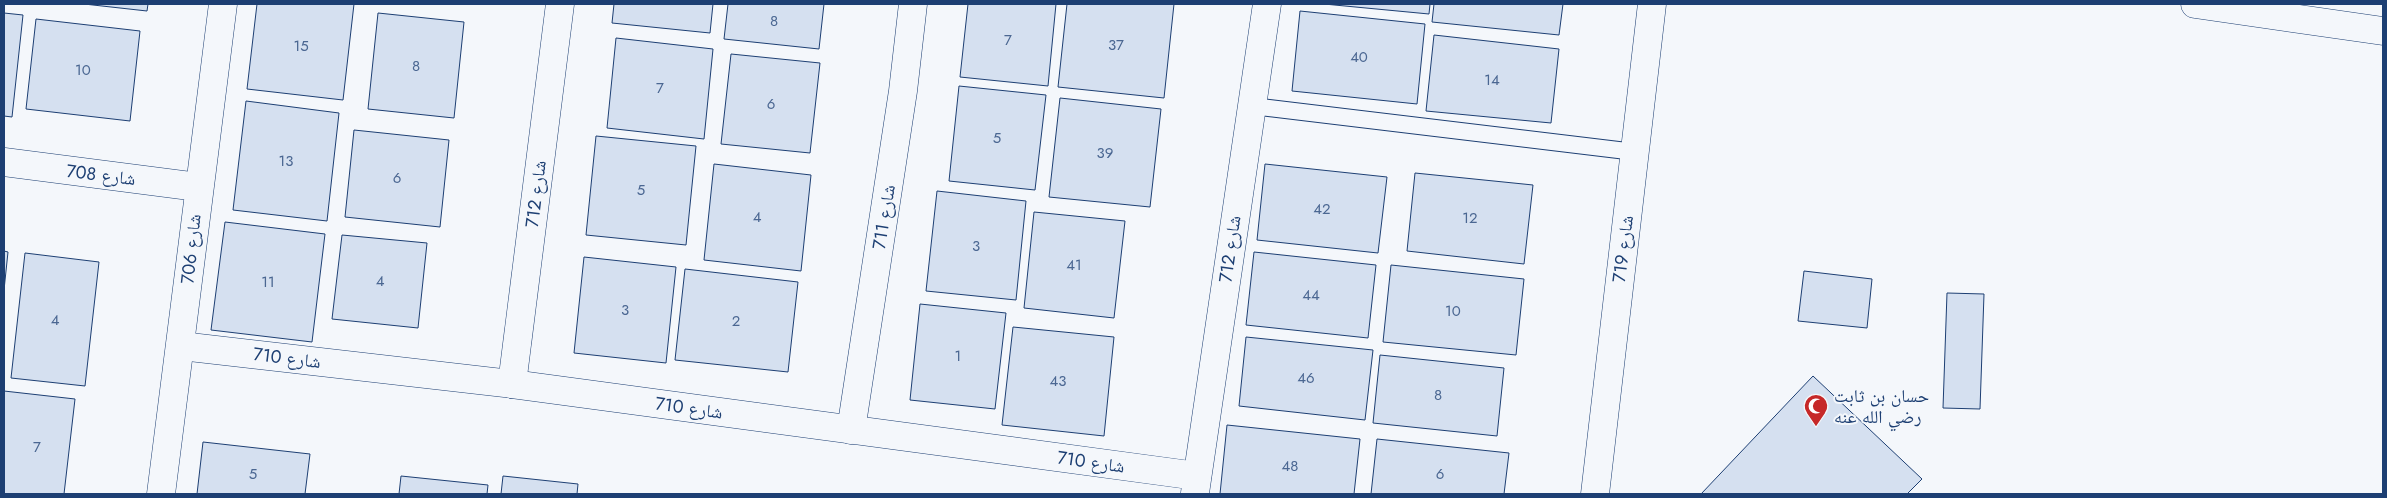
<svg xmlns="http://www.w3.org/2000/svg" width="2387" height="498" viewBox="0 0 2387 498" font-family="Jost,'Noto Naskh Arabic',sans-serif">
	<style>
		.building { fill: #d5e0f0; stroke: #1d3f73 }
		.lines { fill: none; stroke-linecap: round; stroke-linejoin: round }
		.lane-casing { stroke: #1d3f73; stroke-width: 18 }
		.street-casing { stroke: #1d3f73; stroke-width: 29 }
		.lane { stroke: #f4f7fb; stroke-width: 16 }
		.street { stroke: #f4f7fb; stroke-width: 28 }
		.labels { text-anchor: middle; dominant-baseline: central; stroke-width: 4; stroke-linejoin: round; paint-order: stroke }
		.number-label { font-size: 15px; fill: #4b6792 }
		.street-label { font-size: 18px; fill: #1d3f73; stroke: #f4f7fb }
		.poi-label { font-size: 18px; fill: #1d3f73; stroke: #f4f7fb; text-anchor: start }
	</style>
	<rect width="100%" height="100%" fill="#f4f7fb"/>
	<g class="building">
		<polygon points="84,4 148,4 147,11"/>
		<polygon points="257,4 354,4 343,100 247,89"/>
		<polygon points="614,4 713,4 710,33 612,23"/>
		<polygon points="728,4 824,4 819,49 724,39"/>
		<polygon points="968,4 1056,4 1048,86 960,77"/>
		<polygon points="1067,4 1174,4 1164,98 1058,87"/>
		<polygon points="1324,4 1430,4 1429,14"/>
		<polygon points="1434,4 1563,4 1559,35 1432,22"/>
		<polygon points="1300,11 1425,24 1417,104 1292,91"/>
		<polygon points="4,13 23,15 12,117 4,116"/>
		<polygon points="378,13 464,22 454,118 368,109"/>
		<polygon points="36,19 140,31 130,121 26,109"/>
		<polygon points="1434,35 1559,49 1551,123 1426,111"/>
		<polygon points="616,38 713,49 704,139 607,128"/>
		<polygon points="731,54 820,63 810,153 721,144"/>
		<polygon points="959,86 1046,95 1035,190 949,181"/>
		<polygon points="1060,98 1161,109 1150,207 1049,197"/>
		<polygon points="246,101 339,113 327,221 233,210"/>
		<polygon points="354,130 449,140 440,227 345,217"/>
		<polygon points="596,136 696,146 686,245 586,235"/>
		<polygon points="714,164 811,175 801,271 704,260"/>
		<polygon points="1265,164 1387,177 1378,253 1257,240"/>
		<polygon points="1415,173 1533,185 1524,264 1407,251"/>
		<polygon points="937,191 1026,201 1016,300 926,291"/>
		<polygon points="1034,212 1125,221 1114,318 1024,308"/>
		<polygon points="225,222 325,234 312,342 211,330"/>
		<polygon points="342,235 427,243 418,328 332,319"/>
		<polygon points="4,251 8,252 4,290"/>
		<polygon points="1254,252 1376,265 1368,338 1246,325"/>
		<polygon points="25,253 99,262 85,386 11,378"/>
		<polygon points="584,257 676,267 666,363 574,353"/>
		<polygon points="1391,265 1524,279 1516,355 1383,342"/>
		<polygon points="685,269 798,282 788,372 675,360"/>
		<polygon points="1804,271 1872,279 1867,328 1798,321"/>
		<polygon points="1947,293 1984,294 1980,409 1943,408"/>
		<polygon points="920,304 1006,313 995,409 910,400"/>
		<polygon points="1013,327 1114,337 1104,436 1002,425"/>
		<polygon points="1246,337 1373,350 1365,420 1239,406"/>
		<polygon points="1380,355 1504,368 1497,436 1373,423"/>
		<polygon points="1813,376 1922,479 1907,494 1701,494"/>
		<polygon points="4,391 75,399 64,494 4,494"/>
		<polygon points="1227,425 1360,439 1354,494 1220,494"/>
		<polygon points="1377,439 1509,453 1504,494 1371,494"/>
		<polygon points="203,442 310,454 305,494 197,494"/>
		<polygon points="401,476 488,485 487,494 399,494"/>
		<polygon points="503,476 578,484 577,494 501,494"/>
	</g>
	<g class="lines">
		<g class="lane-casing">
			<polyline id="lane" points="1252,106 1635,152"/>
		</g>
		<g class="street-casing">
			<g id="street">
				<polyline points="2195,4 2383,31"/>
				<polyline points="4,162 198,187"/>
				<polyline points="181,346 512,384 1197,476"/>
				<polyline points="512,384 560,4"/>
				<polyline points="851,430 903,91 913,4"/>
				<polyline points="1195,493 1267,4"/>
				<polyline points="161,494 223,4"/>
				<polyline points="1595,494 1652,4"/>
			</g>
		</g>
		<use href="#lane" class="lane"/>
		<use href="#street" class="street"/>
	</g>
	<defs>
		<g id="mosque-pin" transform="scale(1.25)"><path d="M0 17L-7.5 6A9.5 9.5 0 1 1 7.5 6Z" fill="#c62828" stroke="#f4f7fb"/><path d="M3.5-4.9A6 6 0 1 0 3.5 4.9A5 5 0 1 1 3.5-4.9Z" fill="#fff"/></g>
	</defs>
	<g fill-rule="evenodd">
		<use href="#mosque-pin" x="1816" y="406"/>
	</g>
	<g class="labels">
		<g class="number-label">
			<text x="774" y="21">8</text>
			<text x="1008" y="40">7</text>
			<text x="1116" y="45">37</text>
			<text x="301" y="46">15</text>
			<text x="1359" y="57">40</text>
			<text x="416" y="66">8</text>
			<text x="83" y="70">10</text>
			<text x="1492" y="80">14</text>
			<text x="660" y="88">7</text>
			<text x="771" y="104">6</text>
			<text x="997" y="138">5</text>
			<text x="1105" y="153">39</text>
			<text x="286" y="161">13</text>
			<text x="397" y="178">6</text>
			<text x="641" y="190">5</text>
			<text x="1322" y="209">42</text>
			<text x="757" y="217">4</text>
			<text x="1470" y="218">12</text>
			<text x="976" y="246">3</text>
			<text x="1074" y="265">41</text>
			<text x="380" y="281">4</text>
			<text x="268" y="282">11</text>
			<text x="1311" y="295">44</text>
			<text x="625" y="310">3</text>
			<text x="1453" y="311">10</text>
			<text x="55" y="320">4</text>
			<text x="736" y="321">2</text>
			<text x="958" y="356">1</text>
			<text x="1306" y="378">46</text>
			<text x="1058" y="381">43</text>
			<text x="1438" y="395">8</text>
			<text x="37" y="447">7</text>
			<text x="1290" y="466">48</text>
			<text x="253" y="474">5</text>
			<text x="1440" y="474">6</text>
		</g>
		<g class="street-label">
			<text transform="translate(101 175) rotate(7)">شارع 708</text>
			<text transform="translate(536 194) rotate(-83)">شارع 712</text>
			<text transform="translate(884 217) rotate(-81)">شارع 711</text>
			<text transform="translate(191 249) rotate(-84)">شارع 706</text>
			<text transform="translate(1230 249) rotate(-82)">شارع 712</text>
			<text transform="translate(1623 249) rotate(-83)">شارع 719</text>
			<text transform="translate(287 358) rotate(7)">شارع 710</text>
			<text transform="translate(689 408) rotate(8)">شارع 710</text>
			<text transform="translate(1091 462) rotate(8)">شارع 710</text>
		</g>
		<g class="poi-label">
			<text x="1834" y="396">حسان بن ثابت<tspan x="1834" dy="21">رضي الله عنه</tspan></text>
		</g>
	</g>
	<rect width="2387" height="498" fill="none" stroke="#1d3f73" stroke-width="10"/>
</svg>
